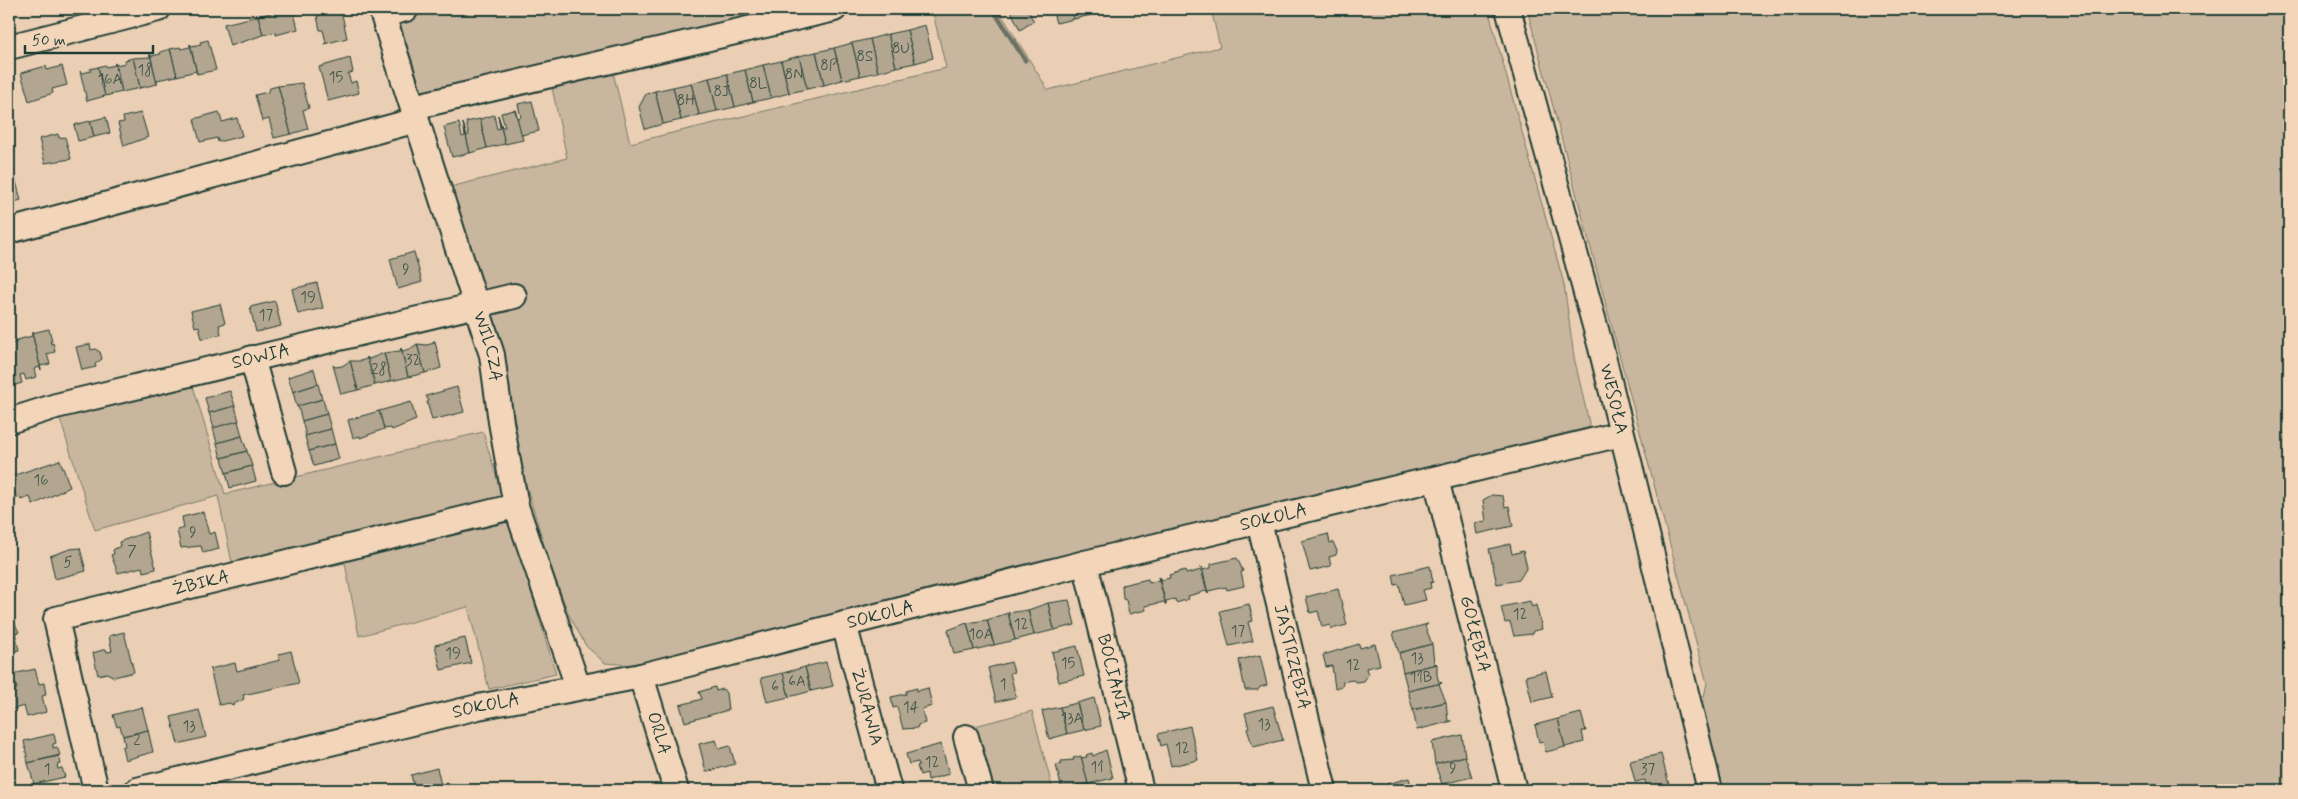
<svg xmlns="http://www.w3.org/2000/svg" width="2298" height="799" viewBox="0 0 2298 799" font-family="Mynerve,sans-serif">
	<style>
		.green { fill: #c9b69e; stroke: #747a69 }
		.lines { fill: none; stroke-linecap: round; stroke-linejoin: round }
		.stream { stroke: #6a7263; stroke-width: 5 }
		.building { fill: #b2a690; stroke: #1f3d34 }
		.minor-casing { stroke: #1f3d34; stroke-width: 28 }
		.minor { stroke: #f3d5b9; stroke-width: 24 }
		.labels { text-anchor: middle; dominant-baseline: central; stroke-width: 4; stroke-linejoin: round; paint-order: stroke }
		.number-label { font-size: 15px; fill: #44574b }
		.street-label { font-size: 18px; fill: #1f3d34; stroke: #f3d5b9 }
	</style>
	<rect width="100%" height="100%" fill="#ebcfb4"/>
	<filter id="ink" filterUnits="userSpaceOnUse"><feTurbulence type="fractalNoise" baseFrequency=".02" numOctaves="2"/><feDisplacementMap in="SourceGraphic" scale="10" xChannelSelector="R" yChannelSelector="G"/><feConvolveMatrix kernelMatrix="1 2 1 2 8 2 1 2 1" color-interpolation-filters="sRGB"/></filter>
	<g filter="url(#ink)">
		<g class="green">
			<polygon points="446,9 785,9 423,95 399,20"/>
			<polygon points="932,9 998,9 1048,90 1220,47 1211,9 1488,9 1564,284 1574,357 1590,427 1214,521 1037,561 634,665 605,663 586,646 569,615 549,562 521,468 501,339 450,187 567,158 551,83 612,68 630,143 946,68"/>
			<polygon points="1527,9 2289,9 2289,790 1718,790 1699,719 1707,683"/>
			<polygon points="191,379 225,494 483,432 556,674 489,689 468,607 359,636 345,563 237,586 218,496 95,530 59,416"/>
			<polygon points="1032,711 1053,790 989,790 971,727"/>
		</g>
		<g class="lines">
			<g class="stream">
				<polyline points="562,9 564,14"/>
				<polyline points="993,9 1025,60"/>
			</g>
		</g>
		<g class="building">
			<polygon points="287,9 293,9 298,29 276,35 276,32 263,35 258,16"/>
			<polygon points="320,9 334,9 335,12 341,10 347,38 324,44 326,42 323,30 320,30 317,16 321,15"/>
			<polygon points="1010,9 1033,9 1029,13 1034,21 1020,30"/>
			<polygon points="1052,9 1071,9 1074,19 1056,23"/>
			<polygon points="1071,9 1090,9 1091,15 1074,19"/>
			<polygon points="258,16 263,35 230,46 224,24"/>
			<polygon points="925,25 933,58 915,63 907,30"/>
			<polygon points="907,30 915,63 896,67 888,34"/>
			<polygon points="888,34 896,67 878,72 870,39"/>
			<polygon points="870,39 878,72 860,76 852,43"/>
			<polygon points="208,40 216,70 197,74 190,44 192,46 201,44 200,42"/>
			<polygon points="852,43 860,76 842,80 834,48"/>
			<polygon points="190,44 197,74 196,71 177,76 170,49 180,47 181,49 190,47"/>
			<polygon points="834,48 842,80 824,85 816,52"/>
			<polygon points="170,49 177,76 157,80 157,84 150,54 151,56 161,54 160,52"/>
			<polygon points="816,52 824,85 807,89 799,56"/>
			<polygon points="150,54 157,84 140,88 133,58 150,57"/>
			<polygon points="799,56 807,89 789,93 781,61"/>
			<polygon points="133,58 140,88 122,92 115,63 116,65 125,63 125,60"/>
			<polygon points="350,58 353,72 348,74 351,83 356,81 359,93 328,101 319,67"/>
			<polygon points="781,61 789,93 771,98 763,65"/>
			<polygon points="115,63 122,92 105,96 98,67 105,65 106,67 115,65"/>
			<polygon points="763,65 771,98 753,102 745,70"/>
			<polygon points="46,66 47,70 62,66 67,85 52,89 53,93 29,101 21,73"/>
			<polygon points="98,67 105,96 87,101 80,71 82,73 91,71 90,69"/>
			<polygon points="745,70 753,102 735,107 727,74"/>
			<polygon points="727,74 735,107 717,111 709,78"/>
			<polygon points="709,78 717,111 699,115 691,83"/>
			<polygon points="302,83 309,108 303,110 308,129 291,134 278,86"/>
			<polygon points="691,83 699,115 681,120 673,87"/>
			<polygon points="278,86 291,134 274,138 269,119 262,121 255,95 268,92 270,88"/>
			<polygon points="673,87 681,120 663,124 655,91"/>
			<polygon points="655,91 663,124 645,129 639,107 646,94"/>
			<polygon points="532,101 539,131 521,135 515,110 518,118 521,117 518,104"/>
			<polygon points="515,110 523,140 505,144 498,115 502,127 505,127 501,113"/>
			<polygon points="219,112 222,122 237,118 242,136 218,142 217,138 200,142 194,119"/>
			<polygon points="141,113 148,137 124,146 118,123 124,122 123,117"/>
			<polygon points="494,115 497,129 500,128 498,115 505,144 487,148 480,119"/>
			<polygon points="106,117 110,133 94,137 90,121"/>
			<polygon points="480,119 487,148 470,153 463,123 467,136 469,135 466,122"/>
			<polygon points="90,121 94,137 78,141 74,125"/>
			<polygon points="459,123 462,137 465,136 463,123 470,153 452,157 444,127"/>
			<polygon points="58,134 59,138 65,137 71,159 45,163 39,139"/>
			<polygon points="12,166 21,200 9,204 9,167"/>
			<polygon points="414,252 422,282 398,289 390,259"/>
			<polygon points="317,283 323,308 298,314 292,289"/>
			<polygon points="275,301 281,326 256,332 250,307"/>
			<polygon points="220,304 225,323 219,325 221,334 202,339 199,326 195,327 191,311"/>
			<polygon points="49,329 52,341 50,341 51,344 53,343 55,352 47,354 50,364 40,366 41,370 32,333"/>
			<polygon points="32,333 41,370 39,367 34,369 36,377 26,380 24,374 20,375 22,383 12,386 9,372 9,344 17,342 17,340 32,336"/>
			<polygon points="433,341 435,341 441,368 425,373 417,344 427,345 434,343"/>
			<polygon points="90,344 91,350 95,349 100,352 102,359 95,364 96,367 82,370 76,347"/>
			<polygon points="417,344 425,373 408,377 401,348 402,351 410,349"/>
			<polygon points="401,348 408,377 391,381 384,353 400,351"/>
			<polygon points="384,353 391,381 375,385 367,357 369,359"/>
			<polygon points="367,357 375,385 358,390 350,361 360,361 367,359"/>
			<polygon points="350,361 358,390 341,394 333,365 335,367 342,366"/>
			<polygon points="314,369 318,384 293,392 288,377"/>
			<polygon points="318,384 322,399 297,407 293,392"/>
			<polygon points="457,387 464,412 432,420 427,402 429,401 426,396"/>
			<polygon points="230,391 235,406 209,413 205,398"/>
			<polygon points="323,399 327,414 302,421 298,406"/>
			<polygon points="411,402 416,420 392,430 391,428 384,429 379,411"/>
			<polygon points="235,406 239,421 214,428 209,413"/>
			<polygon points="379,411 384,429 360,438 360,436 353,438 348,420"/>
			<polygon points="327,414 331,429 306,436 302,421"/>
			<polygon points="238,421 242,436 217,443 213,428"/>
			<polygon points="331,429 335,444 309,451 305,436"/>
			<polygon points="242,436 247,451 221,458 217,443"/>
			<polygon points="335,444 339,459 314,466 309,451"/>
			<polygon points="247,451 252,466 226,473 222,458"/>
			<polygon points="60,460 70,487 33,505 30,497 21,500 20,497 17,498 12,487 15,486 12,476"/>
			<polygon points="252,466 256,481 230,488 226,473"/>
			<polygon points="1492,495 1503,496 1505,507 1509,506 1513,526 1477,534 1475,523 1486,521 1483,500"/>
			<polygon points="203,512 209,534 215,532 219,549 203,553 201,546 181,548 177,530 184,528 182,517"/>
			<polygon points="146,532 156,569 143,572 142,567 118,573 111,555 114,554 113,550 120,546 119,542"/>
			<polygon points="1328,534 1330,543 1333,542 1337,551 1336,555 1329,557 1331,566 1310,571 1302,541"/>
			<polygon points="1510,544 1512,554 1523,551 1527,567 1519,580 1497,584 1489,549"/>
			<polygon points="80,548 86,571 55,579 50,556 70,549"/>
			<polygon points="1237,558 1243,571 1241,572 1244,586 1227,590 1226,587 1208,591 1208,594 1202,567 1203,570 1211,568 1211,564"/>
			<polygon points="1430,566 1433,582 1430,583 1431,588 1423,590 1426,600 1404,605 1399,584 1395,585 1393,575"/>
			<polygon points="1200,567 1208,594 1206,591 1188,596 1189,599 1176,603 1175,599 1166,601 1166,605 1159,577 1161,580 1170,578 1169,575 1185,570 1186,574 1201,570"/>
			<polygon points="1158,577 1166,605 1164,602 1145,606 1146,610 1129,614 1126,600 1123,599 1122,585 1148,579 1149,583 1159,580"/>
			<polygon points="1338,589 1347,625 1331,629 1330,625 1322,627 1318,611 1310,613 1306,597"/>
			<polygon points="1069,600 1075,625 1054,630 1048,603"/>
			<polygon points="1530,601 1532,607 1536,605 1542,629 1533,631 1532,634 1514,636 1510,622 1505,623 1501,607"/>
			<polygon points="1048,603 1054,630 1034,635 1028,610"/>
			<polygon points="1249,604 1253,621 1248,622 1253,641 1229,646 1220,611"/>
			<polygon points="12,608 14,622 19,632 15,633 19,650 9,652 9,609"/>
			<polygon points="1028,610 1034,635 1015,640 1008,613"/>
			<polygon points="1008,613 1015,640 994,645 987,620"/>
			<polygon points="987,620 994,645 974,650 967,623"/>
			<polygon points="967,623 974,650 954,654 948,630"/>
			<polygon points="1428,624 1425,626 1432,644 1399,653 1393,633"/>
			<polygon points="124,632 134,672 114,677 107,673 98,675 93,653 106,649 107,652 112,651 109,636"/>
			<polygon points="465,638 471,663 441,670 435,645"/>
			<polygon points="1359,644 1360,648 1375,644 1380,665 1366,668 1368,675 1364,681 1357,682 1352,680 1342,682 1343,686 1335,688 1332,666 1326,667 1323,655"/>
			<polygon points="1432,644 1434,663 1437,664 1403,672 1399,653"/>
			<polygon points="1077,646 1084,676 1059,682 1052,652"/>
			<polygon points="291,651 299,683 243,695 244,699 232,705 230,703 219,705 210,669 235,663 237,671 280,660 279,654"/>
			<polygon points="1260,655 1267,685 1260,687 1258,690 1245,690 1239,660"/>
			<polygon points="826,662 833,686 811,691 805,667"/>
			<polygon points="1011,662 1014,672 1010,673 1016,697 996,702 988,668"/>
			<polygon points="1437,664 1437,675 1439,682 1442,683 1408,691 1403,672"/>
			<polygon points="805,667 811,691 789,697 783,673"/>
			<polygon points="35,669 39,684 44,683 46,695 42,696 46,712 27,717 24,706 10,710 9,691 17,689 13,674"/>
			<polygon points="1546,671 1552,697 1532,702 1526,676"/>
			<polygon points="783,673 789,697 767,702 761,678"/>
			<polygon points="1442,683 1439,684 1446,702 1413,710 1408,691"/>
			<polygon points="715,687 716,691 723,689 726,693 728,710 685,722 680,705 702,699 699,692"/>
			<polygon points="917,688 917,691 928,688 932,706 922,709 925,723 918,725 917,728 903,729 897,707 893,708 891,697 906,694 906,691"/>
			<polygon points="1094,698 1101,726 1084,730 1077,703"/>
			<polygon points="1446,702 1448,721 1452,721 1417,730 1413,710"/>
			<polygon points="1077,703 1084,730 1067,734 1060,707"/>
			<polygon points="1273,706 1283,740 1253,747 1247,729 1249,728 1245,713"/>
			<polygon points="142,707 148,730 123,736 120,726 117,727 113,715"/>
			<polygon points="1060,707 1067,734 1049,739 1042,711"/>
			<polygon points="199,710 206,737 178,744 171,717"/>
			<polygon points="1581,713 1586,731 1582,731 1584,742 1565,747 1558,719"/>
			<polygon points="1558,719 1565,747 1546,752 1543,741 1539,742 1535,725"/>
			<polygon points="1190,726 1198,760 1171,766 1166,744 1161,746 1158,734"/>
			<polygon points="148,730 153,752 125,760 122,747 125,746 123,736"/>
			<polygon points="54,734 56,743 53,744 53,748 57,747 60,755 28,763 24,741"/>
			<polygon points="1462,735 1465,756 1435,764 1432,742"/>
			<polygon points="716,740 719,749 730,746 735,764 706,772 699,744"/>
			<polygon points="941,744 949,774 928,780 927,773 920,775 917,766 919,765 918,762 909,764 906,754"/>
			<polygon points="1106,750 1113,778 1088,784 1081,758 1087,757 1086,755 1092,753 1093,756"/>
			<polygon points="1661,754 1669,785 1657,790 1647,790 1645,780 1635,782 1630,761"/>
			<polygon points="59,756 61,764 57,765 58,769 62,768 65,777 34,784 28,763"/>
			<polygon points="1081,756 1088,784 1062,790 1056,765 1062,764 1061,761 1074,760 1073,758"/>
			<polygon points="1465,756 1472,777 1442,784 1435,764"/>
			<polygon points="437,768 441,785 450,783 452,790 415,790 411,775"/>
			<polygon points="1409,778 1412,790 1389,790 1387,784"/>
			<polygon points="748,786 749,790 733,790"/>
		</g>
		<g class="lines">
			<g class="minor-casing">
				<g id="minor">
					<path id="s1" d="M 381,9 L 492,355 L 501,422 L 516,506 L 578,687"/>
					<path id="s2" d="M 1508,9 L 1600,344 L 1710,790"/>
					<polyline points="383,15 406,9"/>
					<polyline points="9,47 158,9"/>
					<polyline points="413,107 834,9"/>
					<polyline points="9,231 417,120"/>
					<polyline points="252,358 284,472"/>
					<path id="s3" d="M 9,421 L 56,406 L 514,296"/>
					<path id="s4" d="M 1436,479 L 1514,790"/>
					<path id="s5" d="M 1259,522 L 1324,790"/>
					<path id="s6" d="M 1085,563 L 1141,790"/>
					<path id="s7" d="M 844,624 L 889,790"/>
					<path id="s8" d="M 641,676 L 676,790"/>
					<polyline points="966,737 981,790"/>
					<path id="s9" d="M 96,790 L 56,619 L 516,506"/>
					<path id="s10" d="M 137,790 L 478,707 L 641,676 L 1085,563 L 1621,434"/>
				</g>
			</g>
			<use href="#minor" class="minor"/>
		</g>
	</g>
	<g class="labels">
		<g class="number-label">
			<text x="901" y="49">8U</text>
			<text x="865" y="57">8S</text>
			<text x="829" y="66">8P</text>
			<text x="145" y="71">18</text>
			<text x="794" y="75">8N</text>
			<text x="336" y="78">15</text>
			<text x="110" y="80">16A</text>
			<text x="758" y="84">8L</text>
			<text x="722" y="92">8J</text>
			<text x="686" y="101">8H</text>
			<text x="406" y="270">9</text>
			<text x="308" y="298">19</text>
			<text x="266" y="316">17</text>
			<text x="413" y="361">32</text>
			<text x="379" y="370">28</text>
			<text x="41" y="481">16</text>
			<text x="193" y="533">9</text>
			<text x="132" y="552">7</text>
			<text x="68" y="563">5</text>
			<text x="1520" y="615">12</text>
			<text x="1021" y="625">12</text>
			<text x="1238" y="632">17</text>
			<text x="981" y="635">10A</text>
			<text x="453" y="654">19</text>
			<text x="1417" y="659">13</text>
			<text x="1068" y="664">15</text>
			<text x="1353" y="666">12</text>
			<text x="1421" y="678">11B</text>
			<text x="797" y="682">6A</text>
			<text x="1003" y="685">1</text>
			<text x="775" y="687">6</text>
			<text x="911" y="708">14</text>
			<text x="1072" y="719">13A</text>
			<text x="1264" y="725">13</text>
			<text x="189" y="727">13</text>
			<text x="137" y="741">2</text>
			<text x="1182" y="749">12</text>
			<text x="932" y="763">12</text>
			<text x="1097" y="768">11</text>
			<text x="1453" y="769">9</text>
			<text x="47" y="770">1</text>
			<text x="1648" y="770">37</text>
		</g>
		<g class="street-label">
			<text stroke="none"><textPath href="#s1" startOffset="354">WILCZA</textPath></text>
			<text stroke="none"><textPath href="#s3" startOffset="260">SOWIA</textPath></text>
			<text stroke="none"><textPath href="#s2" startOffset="404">WESOŁA</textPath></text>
			<text stroke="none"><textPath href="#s10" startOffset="1169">SOKOLA</textPath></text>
			<text stroke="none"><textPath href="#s9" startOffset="325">ŻBIKA</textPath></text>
			<text stroke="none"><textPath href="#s10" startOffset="764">SOKOLA</textPath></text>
			<text stroke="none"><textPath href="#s4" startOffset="160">GOŁĘBIA</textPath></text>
			<text stroke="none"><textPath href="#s5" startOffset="139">JASTRZĘBIA</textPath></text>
			<text stroke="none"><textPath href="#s6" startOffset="118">BOCIANIA</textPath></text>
			<text stroke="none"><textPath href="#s10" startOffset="359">SOKOLA</textPath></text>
			<text stroke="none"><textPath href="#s7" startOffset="86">ŻURAWIA</textPath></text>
			<text stroke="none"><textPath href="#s8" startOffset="60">ORLA</textPath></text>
		</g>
	</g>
	<rect width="2298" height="799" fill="none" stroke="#f3d5b9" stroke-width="30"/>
	<rect x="15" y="15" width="2268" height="769" fill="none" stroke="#1f3d34" stroke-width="2" filter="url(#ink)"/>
	<path d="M25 45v8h128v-8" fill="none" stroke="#1f3d34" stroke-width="2.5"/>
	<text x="32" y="45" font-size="15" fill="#1f3d34" stroke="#f3d5b9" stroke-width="4" paint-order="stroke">50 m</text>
</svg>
